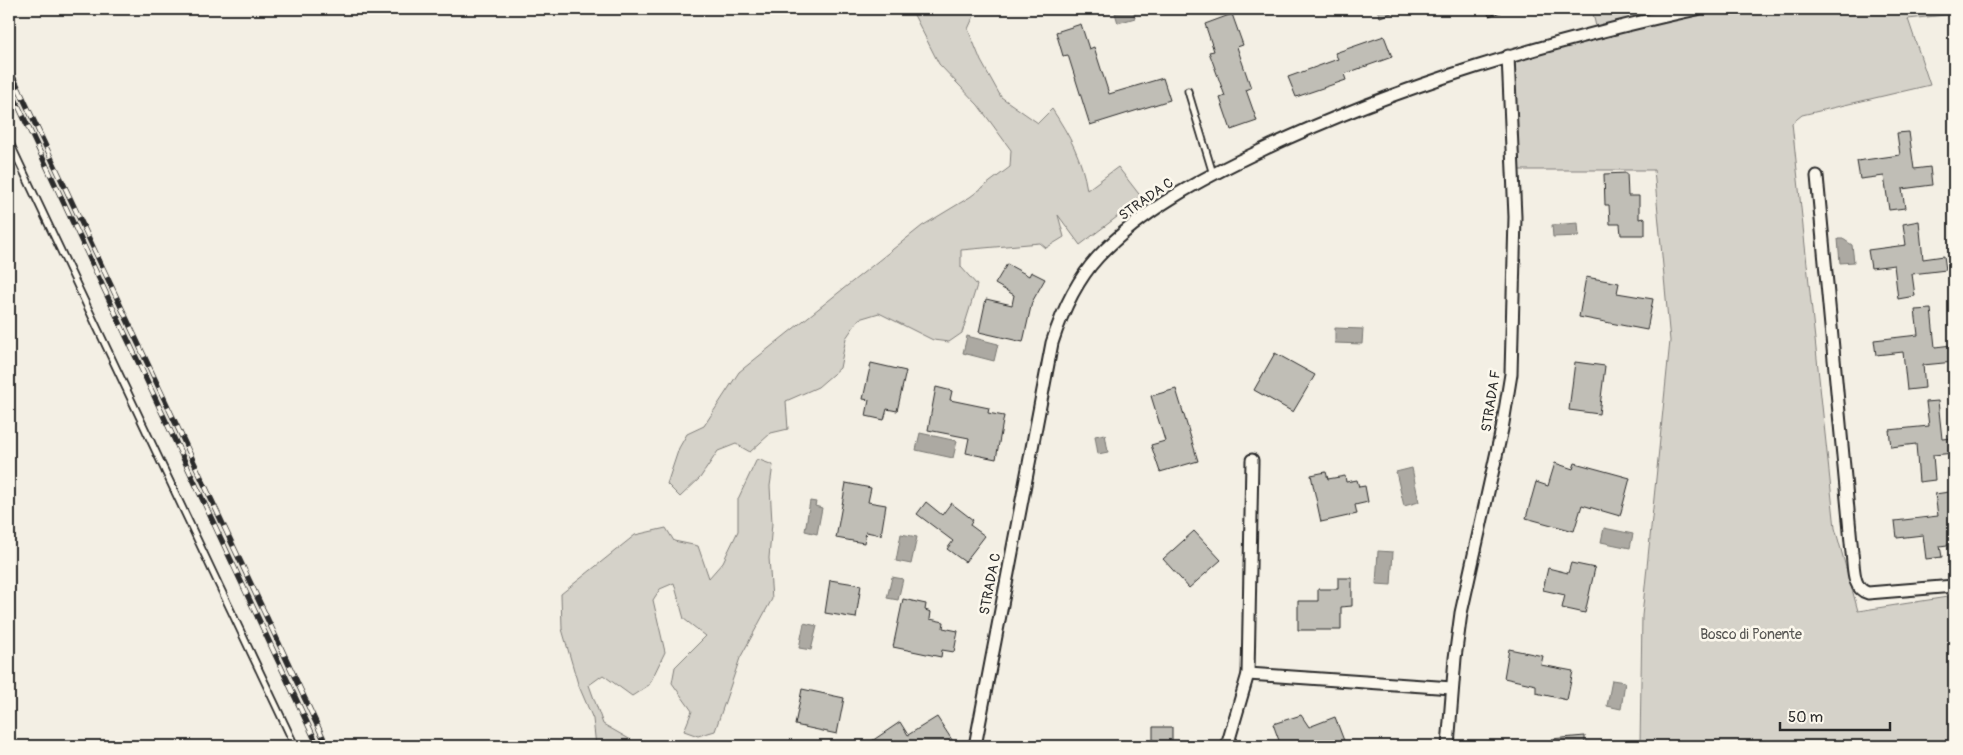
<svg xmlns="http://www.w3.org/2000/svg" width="1963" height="755" viewBox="0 0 1963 755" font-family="Pangolin,sans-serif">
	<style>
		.green { fill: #d5d2c9; stroke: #807e7a }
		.water { fill: #aca9a2; stroke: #787772 }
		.building { fill: #c0beb6; stroke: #2b2b2b }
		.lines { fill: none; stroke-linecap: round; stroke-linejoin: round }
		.lane-casing { stroke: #2b2b2b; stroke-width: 9 }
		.street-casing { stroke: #2b2b2b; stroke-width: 15 }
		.lane { stroke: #fbf7ec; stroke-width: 5.5 }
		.street { stroke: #fbf7ec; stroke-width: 11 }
		.rail-casing { stroke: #2b2b2b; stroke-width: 5.5 }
		.rail { stroke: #fbf7ec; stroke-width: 4; stroke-dasharray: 11; stroke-linecap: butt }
		.labels { text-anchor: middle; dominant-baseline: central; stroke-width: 5; stroke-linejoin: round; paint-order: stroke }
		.street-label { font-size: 14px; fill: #2b2b2b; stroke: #fbf7ec }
		.park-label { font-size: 14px; fill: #565552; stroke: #fbf7ec }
	</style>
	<rect width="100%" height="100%" fill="#f3efe4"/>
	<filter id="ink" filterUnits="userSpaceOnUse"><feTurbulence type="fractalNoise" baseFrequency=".02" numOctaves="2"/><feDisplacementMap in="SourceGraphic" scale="10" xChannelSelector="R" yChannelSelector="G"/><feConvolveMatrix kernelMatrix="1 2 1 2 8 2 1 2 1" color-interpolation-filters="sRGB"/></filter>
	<g filter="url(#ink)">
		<g class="green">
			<path d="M 911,9 L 977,9 L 968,29 L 981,61 L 1001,97 L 1038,123 L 1052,109 C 1070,136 1082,159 1087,190 L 1118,167 L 1142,198 L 1080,245 L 1058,215 L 1064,237 L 1046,248 L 1040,243 L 961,250 L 961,267 L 977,285 L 962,333 L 949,342 L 933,340 L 879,313 L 859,319 L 846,338 L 840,368 L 818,387 L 786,401 L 788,429 L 771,433 L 750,452 L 736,444 L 718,451 L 700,478 L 680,497 L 667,484 L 679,448 L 687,434 L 704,426 L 739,372 L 922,226 L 970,197 L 1010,167 L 1011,150 L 978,105 L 939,64 Z"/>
			<polygon points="1592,9 1954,9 1954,14 1908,19 1930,85 1802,115 1792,123 1835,528 1858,611 1954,596 1954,739 1923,746 1640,746 1642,616 1670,341 1654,170 1516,170 1508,56 1597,31"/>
			<polygon points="757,459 773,465 770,486 772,523 769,558 772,599 740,658 715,731 698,736 684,731 692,711 672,683 675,667 706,636 684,619 674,583 660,589 653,600 665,652 649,685 632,696 603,675 589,685 603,724 631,740 635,746 596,746 593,719 578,684 562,629 561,594 635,535 666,528 674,541 698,546 709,578 723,562 738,531 738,499"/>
		</g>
		<g class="water">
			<polygon points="1132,9 1135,18 1118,23 1115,13"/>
			<polygon points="1578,223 1579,236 1553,237 1552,225"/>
			<polygon points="1838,239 1843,239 1852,245 1854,262 1840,263"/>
			<polygon points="1335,328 1363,329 1362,344 1335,343"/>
			<polygon points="967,336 998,344 994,361 963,353"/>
			<polygon points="920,433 957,441 953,458 916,450"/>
			<polygon points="1105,434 1108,452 1098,454 1095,436"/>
			<polygon points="1412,468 1419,502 1404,506 1396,472"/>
			<polygon points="810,501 816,502 815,506 822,508 817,534 805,531"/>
			<polygon points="1604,528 1633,534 1630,548 1601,542"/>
			<polygon points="901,534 917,537 911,564 896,561"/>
			<polygon points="1378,551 1393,552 1391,585 1376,584"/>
			<polygon points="892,577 903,579 898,600 887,598"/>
			<polygon points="804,623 817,626 811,650 799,648"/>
			<polygon points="1612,680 1625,682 1621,709 1607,706"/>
		</g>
		<g class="building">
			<polygon points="1377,9 1403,9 1380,17"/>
			<polygon points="1486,9 1506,9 1507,10 1489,16"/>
			<polygon points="1232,14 1243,45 1237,47 1251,88 1246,90 1257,121 1231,130 1220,98 1225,96 1209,52 1214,51 1205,24"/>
			<polygon points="1081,24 1089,49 1094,47 1109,94 1163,78 1170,100 1090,125 1068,55 1063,56 1056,32"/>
			<polygon points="1384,36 1392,57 1344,74 1346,80 1296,97 1288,77 1338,59 1335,53"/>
			<polygon points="1909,132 1914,169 1930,167 1932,185 1902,189 1905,208 1889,210 1884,176 1860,179 1857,161 1900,155 1897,133"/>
			<polygon points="1627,173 1628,196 1639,196 1639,219 1645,218 1645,235 1621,235 1620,224 1610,224 1609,205 1605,205 1604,174"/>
			<polygon points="1919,221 1923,259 1944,256 1946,270 1912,274 1915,296 1898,299 1894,265 1871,268 1868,250 1906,245 1903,224"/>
			<polygon points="1007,264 1029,276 1031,272 1045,279 1032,302 1023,342 979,332 986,299 1012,305 1014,295 995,284"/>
			<polygon points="1586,277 1619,283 1617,293 1653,299 1647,330 1579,317"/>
			<polygon points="1931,309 1935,347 1952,345 1954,362 1923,365 1925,388 1907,390 1903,352 1876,355 1874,340 1918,335 1915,310"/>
			<polygon points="1275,353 1315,375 1293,412 1254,390"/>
			<polygon points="1575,362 1605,366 1599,414 1569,410"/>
			<polygon points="871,363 906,371 897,411 887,409 884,420 866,416 869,400 863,399"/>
			<polygon points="936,387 952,391 950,400 989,408 988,413 1004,416 996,459 966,453 969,438 928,430"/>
			<polygon points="1176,389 1198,461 1160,472 1151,445 1165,441 1151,396"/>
			<polygon points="1938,401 1942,439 1954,438 1954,453 1933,455 1935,480 1919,482 1916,444 1891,447 1889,430 1929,426 1926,402"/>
			<polygon points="1555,463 1573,469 1575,463 1630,478 1620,516 1582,505 1574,531 1526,518 1536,482 1548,486"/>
			<polygon points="1326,472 1328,479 1345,476 1346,482 1357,480 1359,487 1365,486 1368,502 1355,505 1357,514 1321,522 1311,475"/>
			<polygon points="846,483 871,488 868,502 886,505 881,535 866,532 864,543 836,538"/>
			<polygon points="1949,492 1954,544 1940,546 1942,557 1926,559 1923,535 1897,538 1895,521 1938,516 1935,494"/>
			<polygon points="926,502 942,515 951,503 973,520 970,525 985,536 965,562 947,549 953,541 917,514"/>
			<polygon points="1194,531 1221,560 1189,588 1163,559"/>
			<polygon points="1571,563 1595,568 1585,613 1562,608 1565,595 1543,590 1548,568 1568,573"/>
			<polygon points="1338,578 1352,578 1352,606 1341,607 1341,630 1298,630 1298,601 1318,601 1318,589 1338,589"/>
			<polygon points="830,580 861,585 856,618 825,613"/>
			<polygon points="903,599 926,604 925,610 931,612 930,619 944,622 943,628 958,631 954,652 942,650 941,657 893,647"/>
			<polygon points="1509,649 1543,656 1541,665 1573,671 1567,700 1536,693 1536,685 1504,678"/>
			<polygon points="802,689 844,698 837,734 795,725"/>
			<polygon points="1301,715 1309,727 1335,717 1346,746 1281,746 1273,724"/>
			<polygon points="937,717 956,746 872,746 869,743 900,722 908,735"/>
			<polygon points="1153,727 1172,727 1172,745 1185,746 1153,746"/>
			<polygon points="1585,736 1585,746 1552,746 1551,739"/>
		</g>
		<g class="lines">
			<g class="lane-casing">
				<g id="lane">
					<polyline points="1188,91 1213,174"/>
					<polyline points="9,141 295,746"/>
				</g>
			</g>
			<g class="street-casing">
				<g id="street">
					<path d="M 1817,176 L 1852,553 C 1854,567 1852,589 1868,593 L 1954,586"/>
					<polyline points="1248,674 1452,688"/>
					<path d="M 975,746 L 1052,343 C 1062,312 1075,282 1098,257 C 1143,209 1203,178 1262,150 C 1401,84 1547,42 1697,9"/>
					<polyline points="1227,746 1248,674 1252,460"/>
					<polyline points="1448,746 1455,658 1461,613 1502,429 1511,374 1515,217 1508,56"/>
				</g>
			</g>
			<use href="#lane" class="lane"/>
			<use href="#street" class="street"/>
			<g class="rail-casing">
				<g id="rail">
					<polyline points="9,68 327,746"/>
					<polyline points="9,86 318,746"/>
				</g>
			</g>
			<use href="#rail" class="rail"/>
		</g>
	</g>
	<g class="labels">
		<g class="street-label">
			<text transform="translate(1146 199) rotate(-35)">STRADA C</text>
			<text transform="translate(1491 401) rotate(-81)">STRADA F</text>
			<text transform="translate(990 584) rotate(-79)">STRADA C</text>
		</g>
		<g class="park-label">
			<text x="1751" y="634">Bosco di Ponente</text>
		</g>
	</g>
	<rect width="1963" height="755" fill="none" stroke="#fbf7ec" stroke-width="30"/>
	<rect x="15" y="15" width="1933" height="725" fill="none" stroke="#2b2b2b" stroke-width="2" filter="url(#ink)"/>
	<path d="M1780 722v8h110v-8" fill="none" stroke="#2b2b2b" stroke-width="2.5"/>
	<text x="1788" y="722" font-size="15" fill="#2b2b2b" stroke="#fbf7ec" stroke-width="4" paint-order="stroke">50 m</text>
</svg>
